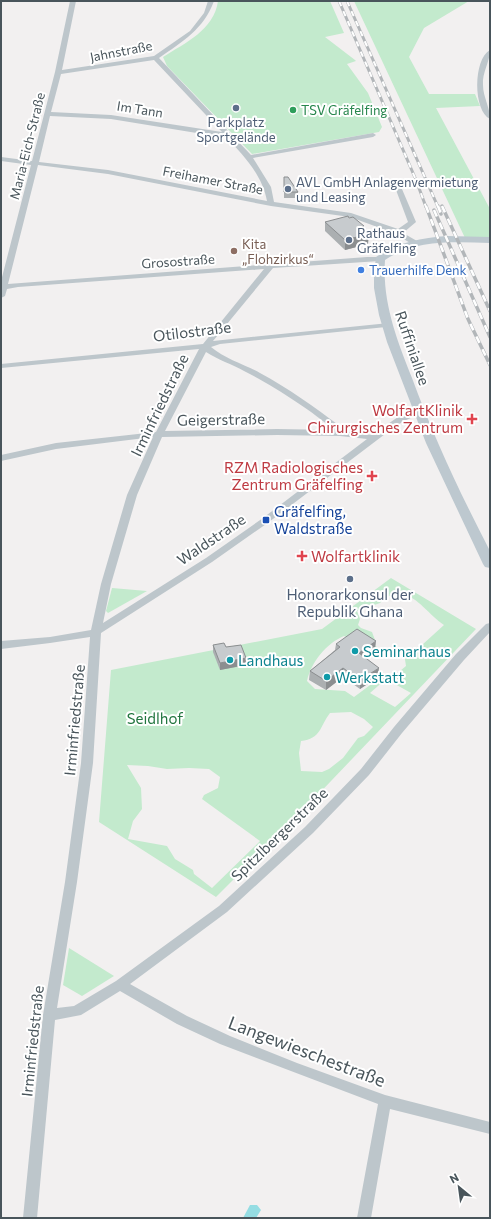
<svg xmlns="http://www.w3.org/2000/svg" width="491" height="1219" viewBox="0 0 491 1219" font-family="Commissioner,sans-serif">
	<style>
		.green { fill: #c3eacd; fill-rule: evenodd }
		.water { fill: #95dde3 }
		.lines { fill: none; stroke-linecap: round; stroke-linejoin: round }
		.street { fill: #bdc6cb; fill-rule: evenodd }
		.secondary { fill: #bdc8cf; fill-rule: evenodd }
		.rail-far1-casing { stroke: #b2b6b9; stroke-width: 3 }
		.rail-casing { stroke: #b2b6b9; stroke-width: 3.5 }
		.rail-far1 { stroke: #fff; stroke-width: 2; stroke-dasharray: 5.5; stroke-linecap: butt }
		.rail { stroke: #fff; stroke-width: 2.5; stroke-dasharray: 7; stroke-linecap: butt }
		.wall { fill: #abafb1 }
		.shaded-wall { fill: #8b8e90 }
		.building { fill: #c7cbce; stroke: #8b8e90 }
		.service-dot { fill: #5c6f8a; stroke: #fff; stroke-width: 1.5 }
		.leisure-dot { fill: #2e9e5b; stroke: #fff; stroke-width: 1.5 }
		.education-dot { fill: #8d6e63; stroke: #fff; stroke-width: 1.5 }
		.shop-dot { fill: #3f7fe0; stroke: #fff; stroke-width: 1.5 }
		.health-dot { fill: #e0444e; stroke: #fff; stroke-width: 1.5 }
		.transit-dot { fill: #1a4fb4; stroke: #fff; stroke-width: 1.5 }
		.culture-dot { fill: #0f9aa8; stroke: #fff; stroke-width: 1.5 }
		.labels { text-anchor: middle; dominant-baseline: central; stroke-width: 4; stroke-linejoin: round; paint-order: stroke }
		.far-street-label { font-size: 13px; fill: #49555b; stroke: #fff }
		.far-leisure-label { font-size: 13px; fill: #27864d; stroke: #fff; text-anchor: start }
		.far-service-label { font-size: 13px; fill: #4e5e75; stroke: #fff; text-anchor: start }
		.far-education-label { font-size: 13px; fill: #785e54; stroke: #fff; text-anchor: start }
		.far-shop-label { font-size: 13px; fill: #366cbe; stroke: #fff; text-anchor: start }
		.street-label { font-size: 15px; fill: #49555b; stroke: #fff }
		.health-label { font-size: 15px; fill: #be3a42; stroke: #fff; text-anchor: end }
		.transit-label { font-size: 15px; fill: #164399; stroke: #fff; text-anchor: start }
		.service-label { font-size: 15px; fill: #4e5e75; stroke: #fff }
		.culture-label { font-size: 15px; fill: #0d838f; stroke: #fff; text-anchor: start }
		.park-label { font-size: 15px; fill: #21753f; stroke: #fff }
		.near-street-label { font-size: 18px; fill: #49555b; stroke: #fff }
	</style>
	<rect width="100%" height="100%" fill="#f2f0f0"/>
	<g class="green">
		<path d="M 218,1 L 330,1 L 344,33 L 325,37 L 355,60 L 356,61 L 347,64 L 368,93 L 382,127 L 379,132 L 252,154 L 167,66 L 163,57 C 185,43 214,30 218,1 Z"/>
		<polygon points="354,1 469,1 424,28 409,57 429,94 475,94 480,106 436,108 490,209 490,237 465,238"/>
		<path d="M 391,578 L 476,629 L 311,802 L 216,897 L 99,822 L 111,670 L 322,629 ZM 401,593 C 419,598 429,615 444,625 L 422,645 L 404,653 L 406,666 L 394,676 L 381,677 L 354,697 L 345,691 L 315,689 L 307,681 C 311,662 327,643 344,636 L 362,644 L 367,653 L 372,658 L 378,654 L 377,647 L 373,645 L 375,640 L 372,632 L 361,628 L 358,625 L 360,619 L 357,611 L 380,603 L 386,597 ZM 386,679 L 411,693 L 395,707 L 370,693 ZM 351,712 L 364,719 L 373,727 L 364,736 L 358,738 L 343,758 L 329,769 L 322,772 L 301,771 L 299,753 L 301,741 C 321,739 320,726 330,713 ZM 127,765 L 148,766 L 167,769 L 189,768 L 209,769 L 220,777 L 218,788 L 204,795 L 202,799 L 260,841 L 212,888 L 194,874 L 193,870 L 175,859 L 167,846 L 128,839 L 133,821 L 142,809 L 141,788 Z"/>
		<polygon points="112,588 147,591 108,613 106,611"/>
		<polygon points="69,948 114,976 82,996 63,985"/>
	</g>
	<polygon class="water" points="250,1205 257,1205 261,1210 256,1218 243,1218"/>
	<g class="lines">
		<g class="street">
			<path d="M 70,1 L 76,1 L 62,70 L 154,56 L 190,31 L 204,13 L 208,1 L 214,1 C 204,29 182,42 159,58 L 251,155 L 373,133 L 376,135 L 373,137 L 253,158 L 271,187 L 274,202 L 351,213 L 398,229 L 408,222 L 393,182 L 396,180 L 399,182 L 416,222 L 403,233 L 417,241 L 417,245 L 414,245 L 391,232 L 350,217 L 271,206 L 108,174 L 38,165 L 8,284 L 367,257 L 380,257 L 384,259 L 380,261 L 273,268 L 213,341 L 389,323 L 389,327 L 386,327 L 220,344 L 211,347 C 225,359 244,364 260,373 C 288,388 314,407 340,426 L 343,431 L 372,435 L 398,417 L 418,410 L 422,413 L 404,421 L 393,428 L 269,522 L 212,562 L 101,633 L 93,763 L 77,882 L 57,1008 L 74,1006 L 116,981 L 219,906 L 305,827 L 361,769 L 394,727 L 456,654 L 486,624 L 490,623 L 490,632 L 464,660 L 402,733 L 369,775 L 313,833 L 227,912 L 130,984 L 187,1016 L 230,1036 L 297,1063 L 385,1095 L 490,1122 L 490,1134 L 390,1109 L 371,1218 L 357,1218 L 378,1104 L 220,1044 L 177,1024 L 120,991 L 81,1015 L 55,1020 L 37,1218 L 23,1218 L 43,1015 L 65,882 L 81,763 L 90,637 L 50,643 L 1,649 L 1,641 L 50,637 L 91,630 L 101,584 L 127,495 L 153,437 L 56,449 L 1,461 L 1,455 L 56,443 L 156,432 L 199,349 L 1,368 L 1,364 L 203,344 L 264,269 L 18,287 L 7,289 L 5,296 L 1,298 L 1,281 L 31,165 L 1,161 L 1,157 L 32,161 L 55,72 ZM 154,60 L 222,132 L 111,115 L 51,112 L 61,74 ZM 50,116 L 111,119 L 215,136 L 225,136 C 243,155 262,174 267,201 L 108,170 L 39,162 ZM 206,352 C 218,360 232,364 244,371 C 272,385 311,410 334,430 L 277,429 L 165,431 ZM 277,435 L 340,436 L 367,439 L 263,518 L 206,558 L 103,623 L 111,584 L 137,495 L 162,437 Z"/>
			<path d="M 490,50 C 490,62 482,72 483,85 C 483,97 490,107 490,119 C 473,111 473,59 490,50 Z"/>
		</g>
		<path class="secondary" d="M 447,236 L 490,237 L 490,243 C 454,242 416,239 385,260 C 382,302 397,340 412,378 C 434,438 461,495 490,551 L 490,568 L 485,567 L 483,564 L 426,443 L 387,342 L 379,315 L 374,288 L 374,273 L 376,257 C 398,242 421,238 447,236 Z"/>
		<g class="rail-far1-casing">
			<g id="rail-far1">
				<polyline points="339,1 416,180 426,207"/>
				<polyline points="347,1 438,207"/>
			</g>
		</g>
		<g class="rail-casing">
			<g id="rail">
				<polyline points="426,206 468,319 490,365"/>
				<polyline points="438,206 441,214"/>
				<polyline points="442,206 490,311"/>
				<polyline points="434,210 490,337"/>
			</g>
		</g>
		<use href="#rail-far1" class="rail-far1"/>
		<use href="#rail" class="rail"/>
	</g>
	<g class="wall">
		<polygon points="284,177 298,192 298,198 284,198"/>
		<polygon points="349,218 364,226 364,230 368,244 345,250 325,231 325,222"/>
		<polygon points="336,644 375,650 364,658 378,677 360,689 343,677 326,690 309,680 310,671 335,650"/>
		<polygon points="213,645 226,647 246,665 220,670 213,652"/>
	</g>
	<g class="shaded-wall">
		<polygon points="364,226 363,236 369,234 368,244 345,250 345,240 361,227"/>
		<polygon points="376,641 375,650 358,662 359,653"/>
		<polygon points="246,658 246,665 220,670 220,663"/>
		<polygon points="343,668 343,677 326,690 326,681"/>
		<polygon points="379,668 378,677 360,689 360,680"/>
	</g>
	<g class="building">
		<polygon points="284,177 288,177 298,192 284,192"/>
		<polygon points="348,216 349,218 353,217 364,226 361,227 369,234 345,240 325,222"/>
		<polygon points="357,629 376,641 359,653 379,668 360,680 343,668 326,681 310,671 340,647 336,644"/>
		<polygon points="224,643 226,647 241,645 246,658 220,663 213,645"/>
	</g>
	<g class="service-dot">
		<circle cx="236" cy="108" r="4"/>
		<circle cx="288" cy="189" r="4"/>
		<circle cx="349" cy="240" r="4"/>
		<circle cx="350" cy="579" r="4"/>
	</g>
	<circle class="leisure-dot" cx="293" cy="110" r="4"/>
	<circle class="education-dot" cx="234" cy="251" r="4"/>
	<circle class="shop-dot" cx="361" cy="270" r="4"/>
	<g class="health-dot">
		<path d="M470 413h4v4h4v4h-4v4h-4v-4h-4v-4h4z"/>
		<path d="M370 470h4v4h4v4h-4v4h-4v-4h-4v-4h4z"/>
		<path d="M300 550h4v4h4v4h-4v4h-4v-4h-4v-4h4z"/>
	</g>
	<rect class="transit-dot" x="262" y="516" width="8" height="8" rx="2"/>
	<g class="culture-dot">
		<circle cx="355" cy="651" r="4"/>
		<circle cx="230" cy="660" r="4"/>
		<circle cx="327" cy="677" r="4"/>
	</g>
	<g class="labels">
		<g class="far-street-label">
			<text transform="translate(121 51) rotate(-11)">Jahnstraße</text>
			<text transform="translate(140 109) rotate(9)">Im Tann</text>
			<text transform="translate(27 146) rotate(-76)">Maria-Eich-Straße</text>
			<text transform="translate(213 180) rotate(11)">Freihamer Straße</text>
			<text transform="translate(178 261) rotate(-4)">Grosostraße</text>
		</g>
		<g class="far-leisure-label">
			<text x="301" y="110">TSV Gräfelfing</text>
		</g>
		<g class="far-service-label">
			<text x="236" y="122" text-anchor="middle">Parkplatz<tspan x="236" dy="15">Sportgelände</tspan></text>
			<text x="296" y="182">AVL GmbH Anlagenvermietung<tspan x="296" dy="15">und Leasing</tspan></text>
			<text x="357" y="233">Rathaus<tspan x="357" dy="15">Gräfelfing</tspan></text>
		</g>
		<g class="far-education-label">
			<text x="242" y="244">Kita<tspan x="242" dy="15">„Flohzirkus“</tspan></text>
		</g>
		<g class="far-shop-label">
			<text x="369" y="270">Trauerhilfe Denk</text>
		</g>
		<g class="street-label">
			<text transform="translate(192 331) rotate(-7)">Otilostraße</text>
			<text transform="translate(413 348) rotate(71)">Ruffiniallee</text>
			<text transform="translate(159 405) rotate(-64)">Irminfriedstraße</text>
			<text transform="translate(221 419) rotate(-1)">Geigerstraße</text>
			<text transform="translate(211 539) rotate(-34)">Waldstraße</text>
			<text transform="translate(74 720) rotate(-85)">Irminfriedstraße</text>
			<text transform="translate(279 834) rotate(-44)">Spitzlbergerstraße</text>
			<text transform="translate(32 1041) rotate(-84)">Irminfriedstraße</text>
		</g>
		<g class="health-label">
			<text x="463" y="410">WolfartKlinik<tspan x="463" dy="17">Chirurgisches Zentrum</tspan></text>
			<text x="363" y="467">RZM Radiologisches<tspan x="363" dy="17">Zentrum Gräfelfing</tspan></text>
			<text x="311" y="556" text-anchor="start">Wolfartklinik</text>
		</g>
		<g class="transit-label">
			<text x="274" y="511">Gräfelfing,<tspan x="274" dy="17">Waldstraße</tspan></text>
		</g>
		<g class="service-label">
			<text x="350" y="594">Honorarkonsul der<tspan x="350" dy="17">Republik Ghana</tspan></text>
		</g>
		<g class="culture-label">
			<text x="363" y="651">Seminarhaus</text>
			<text x="238" y="660">Landhaus</text>
			<text x="335" y="677">Werkstatt</text>
		</g>
		<g class="park-label">
			<text x="155" y="718">Seidlhof</text>
		</g>
		<g class="near-street-label">
			<text transform="translate(307 1051) rotate(21)">Langewieschestraße</text>
		</g>
	</g>
	<rect width="491" height="1219" fill="none" stroke="#49555b" stroke-width="4"/>
	<g transform="translate(459 1187) rotate(331)" stroke="#ffffff" stroke-width="3" paint-order="stroke">
	<path d="M0-3L7 15L0 10L-7 15Z" fill="#49555b"/>
	<text y="-6" font-size="11" font-weight="bold" text-anchor="middle" fill="#49555b">N</text>
	</g>
</svg>
